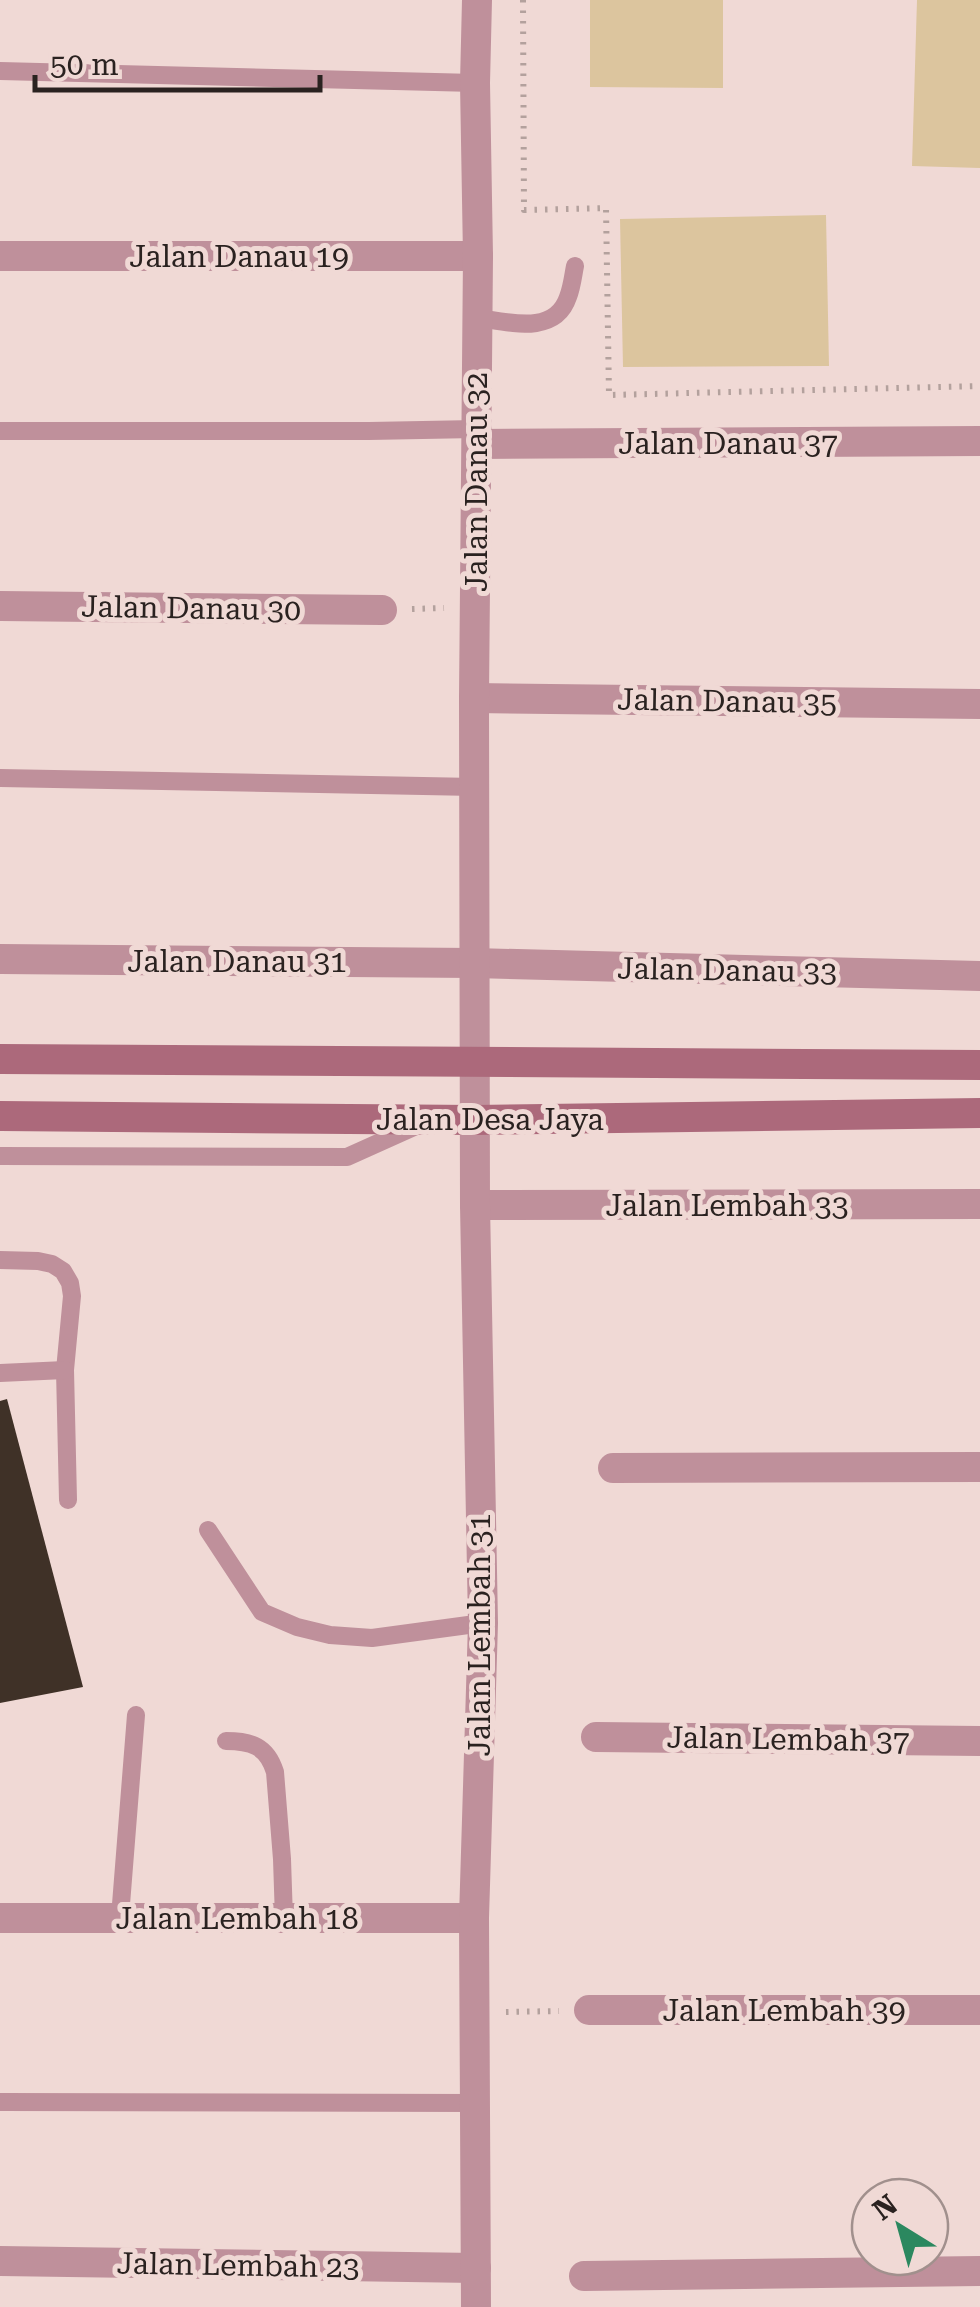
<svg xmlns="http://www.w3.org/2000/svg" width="980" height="2307" viewBox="0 0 980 2307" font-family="'Roboto Serif',serif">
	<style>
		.green { fill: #dcc59e }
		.building { fill: #3f3127 }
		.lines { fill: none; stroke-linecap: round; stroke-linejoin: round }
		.path { stroke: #b3a19d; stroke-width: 6; stroke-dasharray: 2.5 8; stroke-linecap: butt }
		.lane { stroke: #bf909b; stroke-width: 18 }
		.street { stroke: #bf909b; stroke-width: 30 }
		.secondary { stroke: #ac697b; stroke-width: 30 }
		.labels { text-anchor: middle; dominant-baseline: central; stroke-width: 10; stroke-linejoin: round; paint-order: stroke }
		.street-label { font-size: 30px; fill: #2a2220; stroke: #f0d9d5 }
	</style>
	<rect width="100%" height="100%" fill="#f0d9d5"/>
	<g class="green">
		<polygon points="590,0 723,0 723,88 590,87"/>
		<polygon points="917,0 980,0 980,168 912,166"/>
		<polygon points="826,215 829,366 623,367 620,219"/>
	</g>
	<polygon class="building" points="7,1399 83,1687 0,1703 0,1401"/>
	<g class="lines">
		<g class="path">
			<polyline points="523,0 524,210 606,208 609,395 980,386"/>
			<polyline points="412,609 444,608"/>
			<polyline points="506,2012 559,2011"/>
		</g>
		<g class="lane">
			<polyline points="0,71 475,83"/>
			<path d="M 478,318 C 508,322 555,336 568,297 C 572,287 573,276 575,266"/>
			<polyline points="0,431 369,431 476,429"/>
			<polyline points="0,778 475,787"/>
			<polyline points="0,1156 347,1157 416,1126"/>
			<polyline points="0,1260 38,1261 52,1264 63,1271 70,1283 72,1296 65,1370 68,1500"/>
			<polyline points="0,1373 65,1370"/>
			<polyline points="208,1530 262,1612 297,1627 330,1635 372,1638 483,1623"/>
			<path d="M 226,1741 C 251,1741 267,1746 275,1772 L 282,1859 L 284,1919"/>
			<polyline points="120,1917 136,1715"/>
			<polyline points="0,2102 477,2103"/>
		</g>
		<g class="street">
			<polyline points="0,256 478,256"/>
			<polyline points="477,444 980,441"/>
			<polyline points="0,606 382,610"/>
			<polyline points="474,698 980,704"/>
			<polyline points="0,959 474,963 980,976"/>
			<polyline points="475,1205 980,1204"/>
			<polyline points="613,1468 980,1467"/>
			<polyline points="596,1737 980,1741"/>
			<polyline points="0,1918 474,1918"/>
			<polyline points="589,2010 980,2010"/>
			<polyline points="0,2261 476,2268"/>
			<polyline points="584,2276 980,2271"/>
			<polyline points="476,2307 474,1918 483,1623 475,1205 474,698 478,256 475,83 477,0"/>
		</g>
		<g class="secondary">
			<polyline points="0,1059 980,1065"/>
			<polyline points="0,1116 475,1120 980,1113"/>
		</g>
	</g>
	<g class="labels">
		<g class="street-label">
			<text x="239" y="256">Jalan Danau 19</text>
			<text x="728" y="443">Jalan Danau 37</text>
			<text transform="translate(476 482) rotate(-90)">Jalan Danau 32</text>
			<text transform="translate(191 608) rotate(1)">Jalan Danau 30</text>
			<text transform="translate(727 701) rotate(1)">Jalan Danau 35</text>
			<text x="237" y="961">Jalan Danau 31</text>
			<text transform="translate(727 970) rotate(1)">Jalan Danau 33</text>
			<text x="490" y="1119">Jalan Desa Jaya</text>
			<text x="727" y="1205">Jalan Lembah 33</text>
			<text transform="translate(479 1635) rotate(-90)">Jalan Lembah 31</text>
			<text transform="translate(788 1739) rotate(1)">Jalan Lembah 37</text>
			<text x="237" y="1918">Jalan Lembah 18</text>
			<text x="784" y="2010">Jalan Lembah 39</text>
			<text transform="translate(238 2265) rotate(1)">Jalan Lembah 23</text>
		</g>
	</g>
	<g transform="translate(900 2227) rotate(323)"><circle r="48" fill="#f0d9d5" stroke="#a1908d" stroke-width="2.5"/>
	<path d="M0-8L18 38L0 25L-18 38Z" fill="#2b885f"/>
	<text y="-15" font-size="28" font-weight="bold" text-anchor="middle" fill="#2a2220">N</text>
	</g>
	<path d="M35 75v15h285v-15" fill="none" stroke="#2a2220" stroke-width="5"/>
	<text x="50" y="75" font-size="30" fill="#2a2220" stroke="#f0d9d5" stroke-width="8" paint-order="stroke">50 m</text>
</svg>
